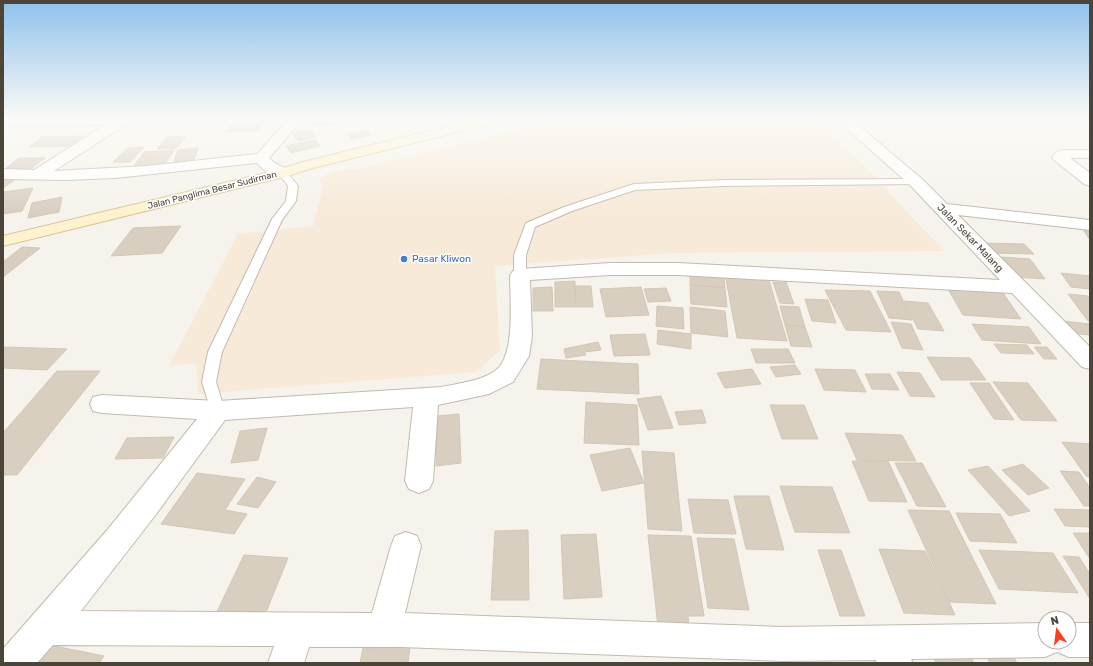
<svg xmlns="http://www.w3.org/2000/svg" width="1093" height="666" viewBox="0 0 1093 666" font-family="Rubik,sans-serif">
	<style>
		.commercial { fill: #f7ead8 }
		.building { fill: #d8cfc1; stroke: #d3c7b4 }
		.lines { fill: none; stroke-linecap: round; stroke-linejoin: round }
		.lane-casing { stroke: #c2bbae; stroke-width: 2 }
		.street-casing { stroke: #c2bbae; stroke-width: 2 }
		.secondary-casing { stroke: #d6c79b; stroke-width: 2 }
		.lane { fill: #fff; fill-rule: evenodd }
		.street { fill: #fff; fill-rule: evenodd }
		.secondary { fill: #fff3cd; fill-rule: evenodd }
		.shop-dot { fill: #3f7fe0; stroke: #fff; stroke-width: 1.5 }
		.labels { text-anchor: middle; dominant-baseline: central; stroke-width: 3; stroke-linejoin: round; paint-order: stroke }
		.far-street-label { font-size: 9px; fill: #4b4439; stroke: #fff }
		.street-label { font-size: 10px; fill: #4b4439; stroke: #fff }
		.shop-label { font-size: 10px; fill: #366cbe; stroke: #fff; text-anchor: start }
	</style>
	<rect width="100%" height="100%" fill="#f6f3ec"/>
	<polygon class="commercial" points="553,120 630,120 633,126 822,121 944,251 673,253 495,266 500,350 476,372 198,394 196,363 169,366 238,234 313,226 323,186 319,179 332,171 350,169 359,169"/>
	<g class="building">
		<polygon points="196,120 210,120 205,124 191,124"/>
		<polygon points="236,120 266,120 257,131 225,132"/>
		<polygon points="314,120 338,120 333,126 309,126"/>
		<polygon points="309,129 316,137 298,141 292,133"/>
		<polygon points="366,130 371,135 352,139 347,134"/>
		<polygon points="83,136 72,146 29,147 42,137"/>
		<polygon points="186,136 176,148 157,149 167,137"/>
		<polygon points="315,140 320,146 291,153 286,146"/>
		<polygon points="144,147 130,162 113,162 128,148"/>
		<polygon points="198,148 193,162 173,165 178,150"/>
		<polygon points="174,150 163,167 132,169 144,152"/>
		<polygon points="19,158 45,158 28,171 3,171"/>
		<polygon points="3,179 16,179 3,188"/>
		<polygon points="33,188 22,211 3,214 4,192"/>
		<polygon points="62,197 59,212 28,218 32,203"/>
		<polygon points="1080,225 1090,227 1090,240"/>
		<polygon points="181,226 162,253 111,256 133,228"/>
		<polygon points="979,243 1024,244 1034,254 988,253"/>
		<polygon points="22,247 40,248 3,277 3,262"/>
		<polygon points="1001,257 1030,259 1045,279 1015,277"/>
		<polygon points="1061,273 1090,276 1090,289 1071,287"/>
		<polygon points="725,274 768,277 787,341 737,338"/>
		<polygon points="690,275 724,278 725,288 690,285"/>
		<polygon points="575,281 576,307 555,307 555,282"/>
		<polygon points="773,282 786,282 794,304 780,303"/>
		<polygon points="690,285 725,288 727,307 691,304"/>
		<polygon points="575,286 591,286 593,307 576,307"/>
		<polygon points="552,287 553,311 533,311 533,288"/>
		<polygon points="641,287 649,315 606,317 600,289"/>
		<polygon points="666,288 671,301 648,302 644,289"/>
		<polygon points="948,289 1003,293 1021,319 963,315"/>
		<polygon points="825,290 870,291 891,332 846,330"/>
		<polygon points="877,291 899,292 912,320 889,318"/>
		<polygon points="1068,294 1088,296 1090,298 1090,321 1088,321"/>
		<polygon points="805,299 828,300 836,323 812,321"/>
		<polygon points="904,301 928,303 944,331 918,329"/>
		<polygon points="657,306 683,308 684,329 656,326"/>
		<polygon points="780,306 799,307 805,327 785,325"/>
		<polygon points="690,307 725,311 728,337 691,333"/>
		<polygon points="1062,321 1090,324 1090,335 1070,333"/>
		<polygon points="891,322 911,324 923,350 902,348"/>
		<polygon points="972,324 1029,327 1041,344 982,340"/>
		<polygon points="785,325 805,327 812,347 791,346"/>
		<polygon points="658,330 691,334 691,349 657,344"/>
		<polygon points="645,334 650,355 614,356 610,335"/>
		<polygon points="598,342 601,350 584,352 586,355 566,358 564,349"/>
		<polygon points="994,344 1027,345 1034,354 1001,353"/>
		<polygon points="5,347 67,349 47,370 3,368 3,349"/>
		<polygon points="1034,347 1047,347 1057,359 1044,359"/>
		<polygon points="751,349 788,349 795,363 756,363"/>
		<polygon points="927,357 970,358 986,380 941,380"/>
		<polygon points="541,359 638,364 639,394 537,389"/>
		<polygon points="795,365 801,374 776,377 770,367"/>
		<polygon points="752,369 761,384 725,388 717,373"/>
		<polygon points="815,369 855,370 866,392 824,390"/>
		<polygon points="57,371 100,371 17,475 3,475 3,433"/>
		<polygon points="897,372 920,373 935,397 910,396"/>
		<polygon points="865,374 890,374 899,390 872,389"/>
		<polygon points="993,382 1028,383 1057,421 1021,420"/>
		<polygon points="970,383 989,383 1014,420 994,419"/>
		<polygon points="661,396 673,428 648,430 637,399"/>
		<polygon points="586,402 637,405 639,445 584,443"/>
		<polygon points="770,405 804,405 818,439 782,439"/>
		<polygon points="702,410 706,423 679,425 675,412"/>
		<polygon points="459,414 461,463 436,466 437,416"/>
		<polygon points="267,428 258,460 231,463 240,431"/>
		<polygon points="845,433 902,435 916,461 857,460"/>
		<polygon points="174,437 163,458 115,459 127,438"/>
		<polygon points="1062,442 1090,444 1090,477 1086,476"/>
		<polygon points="630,448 644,483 602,491 590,455"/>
		<polygon points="642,451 674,453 682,531 648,529"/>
		<polygon points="852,461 888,461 907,502 869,501"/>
		<polygon points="895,463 922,463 946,507 917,506"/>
		<polygon points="1023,464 1049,488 1028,495 1002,470"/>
		<polygon points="988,466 1030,511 1009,516 968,470"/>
		<polygon points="1060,471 1079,472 1090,488 1090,506 1084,506"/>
		<polygon points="197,473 245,479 225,510 247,514 234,534 161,524"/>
		<polygon points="257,477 276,482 258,508 237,504"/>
		<polygon points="780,486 832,487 850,533 795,532"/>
		<polygon points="734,496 769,496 784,550 746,549"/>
		<polygon points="688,499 728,500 736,534 694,533"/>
		<polygon points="1054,509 1090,510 1090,527 1065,526"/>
		<polygon points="908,510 949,511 996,604 950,602"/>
		<polygon points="956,513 1000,514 1017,543 970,541"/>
		<polygon points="528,530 529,600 491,600 495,531"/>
		<polygon points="1073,533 1090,533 1090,559"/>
		<polygon points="596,534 602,597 564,599 561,535"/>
		<polygon points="648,535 691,536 704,616 688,616 689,627 658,627"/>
		<polygon points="697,538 734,539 749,610 708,608"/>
		<polygon points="879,549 925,551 955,615 904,613"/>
		<polygon points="818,550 841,550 865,616 840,616"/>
		<polygon points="979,550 1053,553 1078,593 999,589"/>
		<polygon points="244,555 288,558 262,622 214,618"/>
		<polygon points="1063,556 1079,557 1090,574 1090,599"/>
		<polygon points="49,645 104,656 99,663 35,663"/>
		<polygon points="410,647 408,663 360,663 363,648"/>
		<polygon points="1008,647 1017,663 990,663 982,648"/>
		<polygon points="966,648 974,663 936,663 930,650"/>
	</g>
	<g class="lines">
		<g class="lane-casing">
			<g id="lane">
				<polygon points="283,170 286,171 298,186 296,201 282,220 222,352 216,382 225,411 223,415 218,417 213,415 211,411 202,382 208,352 272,219 286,201 288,186 278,173"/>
				<polygon points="916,179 921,182 919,184 723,186 635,190 572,211 535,227 526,255 526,275 524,277 516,277 514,275 514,255 526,223 564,207 634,184 723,180"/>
			</g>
		</g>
		<g class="street-casing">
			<g id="street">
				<path d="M 3,120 L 130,120 L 128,123 L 54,171 L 147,166 L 257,154 L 288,120 L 302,120 L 269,158 C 277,167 286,166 291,173 L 288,176 C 276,179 264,172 257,163 L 115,178 L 67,180 L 3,179 L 3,169 L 34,170 L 105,125 L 3,126 Z"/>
				<path d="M 837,120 L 852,120 L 922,179 L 947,204 L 1090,220 L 1090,230 L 958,215 L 1090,347 L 1090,369 L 1082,367 L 1012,293 L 678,275 L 610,275 L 530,280 L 532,336 L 529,356 L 513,382 L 489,394 L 438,405 L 433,481 L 429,489 L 419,493 L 409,489 L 405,481 L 413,407 L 225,420 L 154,517 L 81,611 L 372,613 L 391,546 L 395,536 L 406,532 L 417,536 L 421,546 L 405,613 L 782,627 L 1045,623 L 1045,642 L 1069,642 L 1069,623 L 1090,623 L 1090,657 L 1069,657 L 1057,652 L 1045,657 L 911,659 L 913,663 L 877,663 L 876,660 L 782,661 L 401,647 L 309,647 L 304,663 L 268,663 L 274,646 L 53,645 L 37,663 L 3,663 L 3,649 L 108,529 L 197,419 L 102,413 L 93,411 L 90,404 L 93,397 L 102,395 L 218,401 L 442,387 C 460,383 480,381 495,371 C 516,357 510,298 510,275 L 513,271 L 520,269 L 610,263 L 678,263 L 1000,280 L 910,185 Z"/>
				<path d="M 1062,150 L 1090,150 L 1090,158 L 1070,158 L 1090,173 L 1090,186 L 1084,184 L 1054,160 L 1052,157 C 1055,153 1057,151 1062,150 Z"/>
			</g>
		</g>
		<g class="secondary-casing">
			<polygon id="secondary" points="473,120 496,120 494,123 309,169 288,176 3,246 3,236 278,170 299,163"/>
		</g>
		<use href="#lane" class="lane"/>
		<use href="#street" class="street"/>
		<use href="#secondary" class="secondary"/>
	</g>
	<linearGradient id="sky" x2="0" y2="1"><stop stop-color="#8fc1ec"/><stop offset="0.56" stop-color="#fbfaf6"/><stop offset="1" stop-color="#fbfaf6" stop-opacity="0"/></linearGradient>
	<rect width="1093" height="213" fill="url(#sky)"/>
	<circle class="shop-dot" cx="404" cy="259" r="4"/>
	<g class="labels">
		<g class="far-street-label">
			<text transform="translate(212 190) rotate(-14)">Jalan Panglima Besar Sudirman</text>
		</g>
		<g class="street-label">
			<text transform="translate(970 238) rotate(46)">Jalan Sekar Malang</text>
		</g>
		<g class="shop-label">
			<text x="412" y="259">Pasar Kliwon</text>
		</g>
	</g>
	<rect width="1093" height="666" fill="none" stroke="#4b4439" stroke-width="8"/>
	<g transform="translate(1057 630) rotate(346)"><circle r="19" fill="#ffffff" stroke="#b7b4b0"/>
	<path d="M0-3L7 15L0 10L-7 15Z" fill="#fc3f1d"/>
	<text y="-6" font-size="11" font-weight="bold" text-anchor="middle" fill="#4b4439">N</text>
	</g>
</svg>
